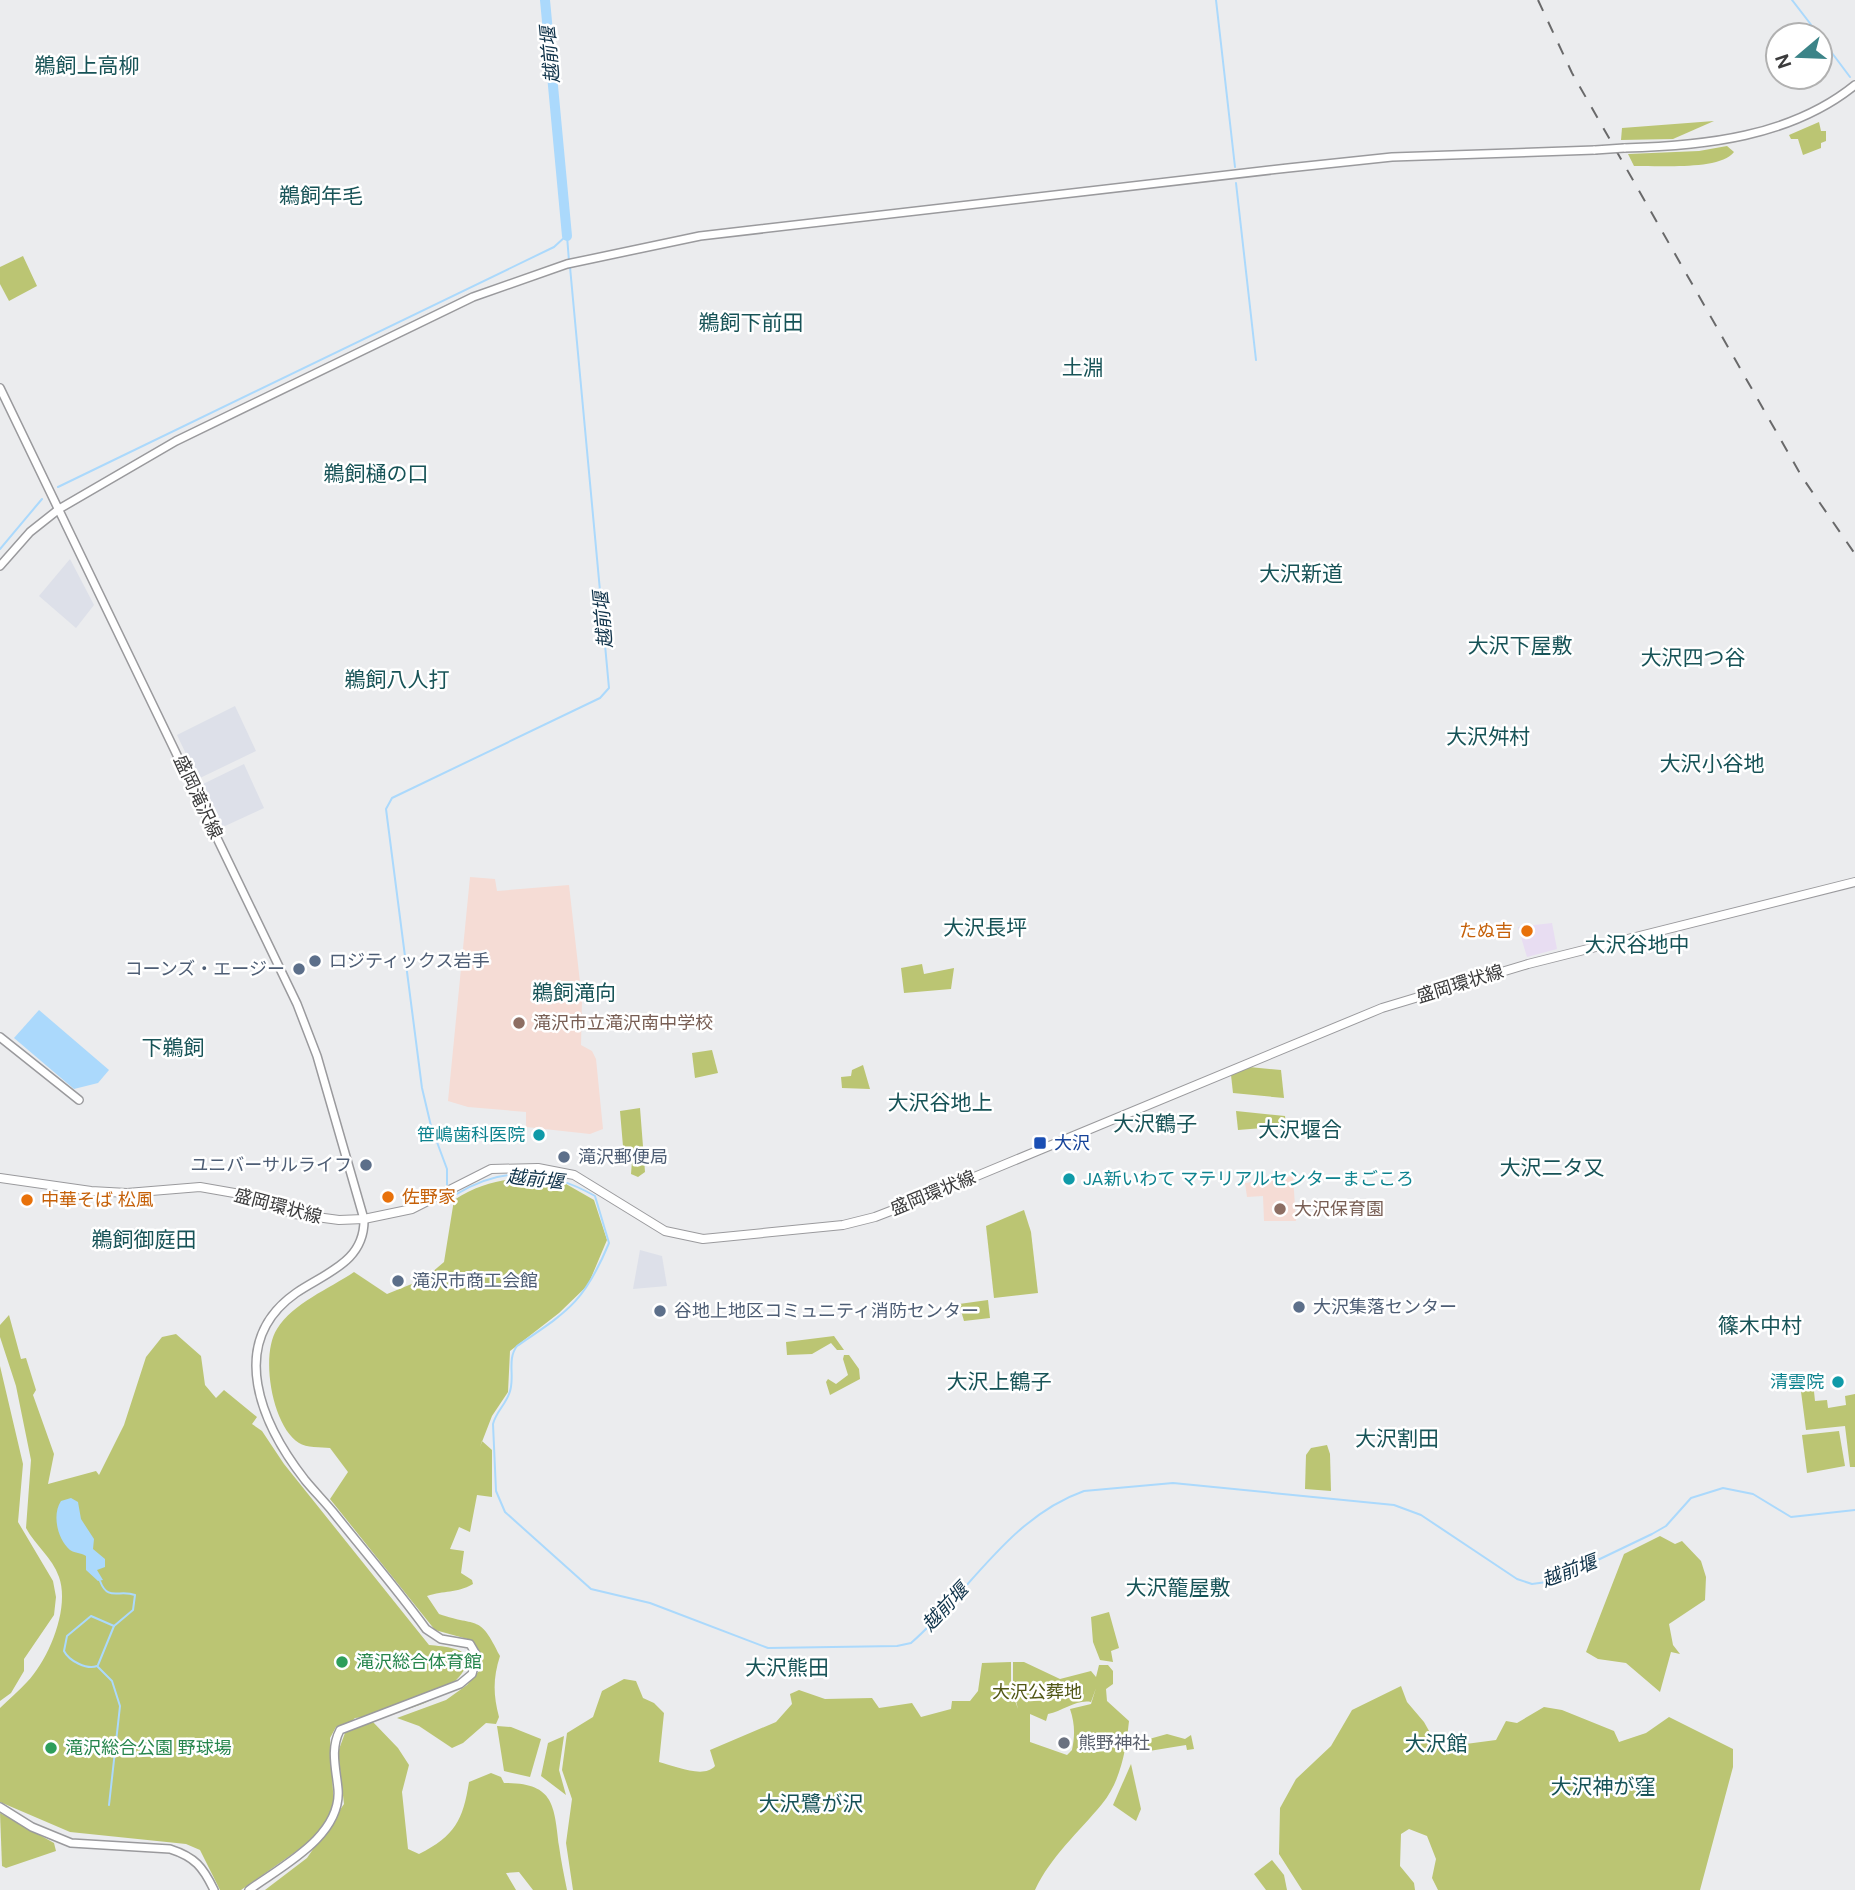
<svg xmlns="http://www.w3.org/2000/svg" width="1855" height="1890" viewBox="0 0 1855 1890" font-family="'DM Sans','Noto Sans JP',sans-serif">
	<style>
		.commercial { fill: #e8ddf2 }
		.built { fill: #dde0e9 }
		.education { fill: #f5dcd5 }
		.green { fill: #bbc573; fill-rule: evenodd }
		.water { fill: #abd9fc }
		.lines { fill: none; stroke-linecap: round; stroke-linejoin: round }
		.stream { stroke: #abd9fc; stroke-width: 2 }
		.river { stroke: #abd9fc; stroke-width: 10 }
		.secondary-casing { stroke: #9a9a9d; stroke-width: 10 }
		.primary-casing { stroke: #9a9a9d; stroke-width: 10 }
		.secondary { stroke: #fff; stroke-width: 7 }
		.primary { stroke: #fff; stroke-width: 8 }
		.rail { stroke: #69696a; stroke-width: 2; stroke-dasharray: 12 12; stroke-linecap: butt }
		.secondary-bridge-casing { stroke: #9a9a9d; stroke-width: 10; stroke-linecap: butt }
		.secondary-bridge { stroke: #fff; stroke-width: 7 }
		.food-dot { fill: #e8710a; stroke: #fff; stroke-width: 2.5 }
		.service-dot { fill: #5c6f8a; stroke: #fff; stroke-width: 2.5 }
		.education-dot { fill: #8d6e63; stroke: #fff; stroke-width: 2.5 }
		.culture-dot { fill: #0f9aa8; stroke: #fff; stroke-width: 2.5 }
		.transit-dot { fill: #1a4fb4; stroke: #fff; stroke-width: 2.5 }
		.leisure-dot { fill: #2e9e5b; stroke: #fff; stroke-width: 2.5 }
		.worship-dot { fill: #6b7280; stroke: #fff; stroke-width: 2.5 }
		.labels { text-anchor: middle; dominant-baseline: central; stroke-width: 5; stroke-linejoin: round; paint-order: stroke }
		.street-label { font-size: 18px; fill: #3b3b3c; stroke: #fff }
		.food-label { font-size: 18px; fill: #c56008; stroke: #fff; text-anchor: start }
		.service-label { font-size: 18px; fill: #4e5e75; stroke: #fff; text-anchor: start }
		.education-label { font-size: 18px; fill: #785e54; stroke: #fff; text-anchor: start }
		.culture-label { font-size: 18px; fill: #0d838f; stroke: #fff; text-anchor: end }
		.transit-label { font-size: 18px; fill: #164399; stroke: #fff; text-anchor: start }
		.leisure-label { font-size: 18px; fill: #27864d; stroke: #fff; text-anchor: start }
		.park-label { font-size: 18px; fill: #515716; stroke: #fff }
		.worship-label { font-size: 18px; fill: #5b616d; stroke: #fff; text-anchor: start }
		.water-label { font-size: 19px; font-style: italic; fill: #10334a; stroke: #fff }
		.quarter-label { font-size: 21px; fill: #175357; stroke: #fff }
	</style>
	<rect width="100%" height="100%" fill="#ebecee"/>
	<polygon class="commercial" points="1552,923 1557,949 1527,957 1518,927"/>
	<g class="built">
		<polygon points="70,559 94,605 76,628 39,596"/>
		<polygon points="235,706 256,751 198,779 177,735"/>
		<polygon points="244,764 264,808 223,827 201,785"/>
		<polygon points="640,1250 662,1256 667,1286 633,1289"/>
	</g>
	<g class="education">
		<polygon points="470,877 495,879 497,891 569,885 582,1000 581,1045 592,1051 596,1059 603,1129 590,1134 526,1127 526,1112 468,1107 448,1101"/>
		<polygon points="1293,1176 1296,1221 1264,1221 1263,1196 1247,1197 1245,1183"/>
	</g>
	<g class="green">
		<polygon points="1714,121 1673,139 1621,140 1622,128"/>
		<polygon points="1819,122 1821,131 1826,131 1826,141 1821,143 1821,148 1803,155 1798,139 1791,139 1789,135"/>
		<path d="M 1727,146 L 1734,152 C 1719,171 1659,165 1634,166 L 1628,154 L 1699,151 Z"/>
		<polygon points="23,256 37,286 9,301 0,284 0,267"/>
		<polygon points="922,964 924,974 954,968 951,989 904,993 901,968"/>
		<polygon points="712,1050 718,1073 695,1078 692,1053"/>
		<polygon points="863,1065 870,1089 842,1088 841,1077 851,1076 852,1070"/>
		<polygon points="1249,1067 1281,1070 1284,1098 1233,1093 1231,1075"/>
		<polygon points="640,1108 645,1172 638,1177 631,1174 632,1161 624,1158 620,1111"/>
		<polygon points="1236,1111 1285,1116 1286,1126 1238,1130"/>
		<path d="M 532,1178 L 566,1184 L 594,1200 L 607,1240 L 588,1285 L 559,1313 L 510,1351 L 508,1392 L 492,1416 L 480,1447 L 482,1441 L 492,1450 L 492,1497 L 477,1495 L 470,1532 L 459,1527 L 450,1549 L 464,1551 L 461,1573 L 472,1580 L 473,1584 C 455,1594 445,1590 427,1596 L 439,1614 C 479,1628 479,1613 500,1656 C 493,1678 493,1694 499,1717 L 496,1724 L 486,1723 L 463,1743 L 452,1748 L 419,1726 L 397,1718 L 446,1700 L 467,1685 L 479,1671 L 482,1659 L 471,1640 L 435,1630 L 330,1499 L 348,1472 L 330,1448 C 321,1447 306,1448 299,1443 C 272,1426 260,1355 277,1329 C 293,1303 329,1289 354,1272 L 387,1294 L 424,1279 L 444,1262 L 454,1200 C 481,1183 501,1179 532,1178 Z"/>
		<polygon points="1024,1210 1031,1232 1038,1293 994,1298 986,1226"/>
		<polygon points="988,1300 990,1318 964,1321 959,1304"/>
		<path d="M 9,1315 L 21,1359 L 26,1358 L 36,1390 L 33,1395 L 54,1454 L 48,1484 L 96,1471 L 99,1475 L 124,1425 L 146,1357 L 162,1337 L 176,1334 L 201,1356 L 205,1385 L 216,1398 L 224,1390 L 257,1417 L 252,1424 L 262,1431 L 284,1464 L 429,1645 C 450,1647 483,1649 459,1677 C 454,1682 449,1689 444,1693 C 419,1709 384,1716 355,1718 L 348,1725 L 336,1727 L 330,1738 L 334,1809 L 318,1836 L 241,1890 L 220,1890 L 200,1850 L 186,1844 L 70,1832 L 0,1802 L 0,1708 C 9,1699 19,1691 27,1682 C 49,1659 70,1608 59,1577 C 52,1557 35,1545 26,1528 L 31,1460 L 16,1386 L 0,1337 L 0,1325 Z"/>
		<polygon points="834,1336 844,1350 837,1350 831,1343 812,1354 787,1355 786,1342"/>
		<polygon points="844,1355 849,1355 859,1369 860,1379 830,1395 826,1382 828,1379 836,1384 848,1375 843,1359"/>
		<polygon points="0,1366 23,1464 18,1522 53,1581 56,1597 54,1615 24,1659 24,1671 11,1693 0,1701"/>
		<polygon points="1813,1382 1815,1401 1827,1400 1828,1408 1846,1405 1845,1396 1855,1394 1855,1467 1850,1467 1845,1426 1806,1430 1800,1384"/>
		<polygon points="1839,1431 1845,1466 1807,1473 1802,1435"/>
		<polygon points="1327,1445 1330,1454 1331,1491 1305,1489 1306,1455 1311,1448"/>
		<polygon points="1660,1536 1675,1544 1682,1541 1701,1561 1706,1577 1705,1600 1669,1624 1673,1645 1680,1654 1671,1652 1660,1692 1626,1663 1598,1659 1586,1652 1624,1554"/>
		<polygon points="1109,1612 1119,1648 1111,1651 1113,1662 1100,1660 1093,1642 1091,1617"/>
		<path d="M 1011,1662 L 1011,1689 L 1018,1709 L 1013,1689 L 1013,1662 L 1024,1662 L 1060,1679 L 1091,1671 L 1096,1677 L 1099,1665 L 1108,1665 L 1113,1671 L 1113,1684 L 1106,1689 L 1107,1701 L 1129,1721 C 1126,1749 1121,1781 1102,1804 C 1079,1832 1051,1856 1035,1890 L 573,1890 L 566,1843 L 572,1799 L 562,1770 L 567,1733 L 593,1717 L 602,1691 L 624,1679 L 636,1681 L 643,1698 L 654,1703 L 664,1713 L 659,1762 C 675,1766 704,1779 715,1766 L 710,1750 L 776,1722 L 792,1704 L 790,1694 L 799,1690 L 825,1699 L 872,1698 L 879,1708 L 912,1703 L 921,1717 L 951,1709 L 952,1701 L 970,1701 L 978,1691 L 982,1663 ZM 1096,1688 L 1091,1704 L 1070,1709 C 1075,1724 1075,1735 1072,1750 L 1067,1755 L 1030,1742 L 1030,1714 L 1046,1721 L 1048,1714 C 1063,1711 1077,1699 1091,1702 Z"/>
		<polygon points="1401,1686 1407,1702 1424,1722 1442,1754 1458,1745 1496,1740 1506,1721 1517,1723 1544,1707 1562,1710 1614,1731 1619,1742 1646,1733 1669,1717 1733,1749 1733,1767 1700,1890 1438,1890 1432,1878 1436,1859 1427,1836 1409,1829 1401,1834 1400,1866 1414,1883 1415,1890 1302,1890 1279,1854 1280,1808 1296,1779 1331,1746 1352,1710"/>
		<path d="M 372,1721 L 398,1748 L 409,1765 L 402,1792 L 408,1849 L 419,1854 C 455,1836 463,1820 469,1782 L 491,1773 L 501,1777 L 504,1783 C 554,1783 554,1804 559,1846 C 561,1861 564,1875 567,1890 L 533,1890 L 519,1872 L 506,1873 L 516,1890 L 265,1890 L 307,1858 L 344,1804 L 338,1752 L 345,1733 Z"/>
		<polygon points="497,1726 511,1727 541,1739 530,1777 504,1771"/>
		<polygon points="1167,1734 1185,1739 1191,1735 1194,1749 1187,1750 1186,1745 1143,1752 1142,1741"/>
		<polygon points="564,1736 559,1770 566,1795 541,1776 548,1743"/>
		<polygon points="1131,1764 1141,1809 1136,1821 1113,1805"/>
		<polygon points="0,1813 54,1843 56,1851 6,1868 2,1866"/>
		<polygon points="1272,1860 1284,1875 1287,1890 1266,1890 1254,1874"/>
	</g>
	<g class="water">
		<polygon points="39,1010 109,1070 98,1083 74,1089 14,1038"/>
		<path d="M 71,1498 L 78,1502 L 81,1519 L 94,1539 L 93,1549 L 105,1559 L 105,1567 L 97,1570 L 103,1580 L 98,1581 L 86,1570 L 86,1556 C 80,1552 76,1554 70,1550 C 57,1539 52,1514 61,1501 Z"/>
	</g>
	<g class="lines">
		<g class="stream">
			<polyline points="1216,0 1235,167"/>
			<polyline points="1792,0 1819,35"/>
			<polyline points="1820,37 1850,77"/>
			<polyline points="1236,183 1256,360"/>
			<polyline points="567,236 569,261"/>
			<polyline points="58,487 554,247 566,236"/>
			<polyline points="0,549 42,499"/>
			<polyline points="447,1185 447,1169 431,1126 422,1088 386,809 392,798 600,698 609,688 570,267"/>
			<path d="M 453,1192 L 455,1195 C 503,1165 547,1169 595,1196 L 609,1243 C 584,1303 568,1311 517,1346 C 506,1360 516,1379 509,1394 C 505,1405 496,1412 493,1424 L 496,1491 L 505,1512 L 591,1589 L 650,1603 L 768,1648 L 897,1646 L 911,1643 C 969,1593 1008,1518 1084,1491 L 1173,1483 L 1394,1505 L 1421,1515 L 1517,1579 L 1532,1584 L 1554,1581 L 1652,1534 L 1666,1526 L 1691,1498 L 1723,1488 L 1753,1494 L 1791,1517 L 1855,1510"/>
			<path d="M 100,1581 C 108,1602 119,1589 135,1595 L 133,1610 L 114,1626 L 91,1616 L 67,1636 L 64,1651 C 69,1661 87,1670 97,1666 L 112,1681 L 120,1706 L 109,1805"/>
			<polyline points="98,1665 114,1626"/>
		</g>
		<polyline class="river" points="545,0 567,236"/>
		<g class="secondary-casing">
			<g id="secondary">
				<path d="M 1624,148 C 1703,146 1791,137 1855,85"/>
				<path d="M 0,388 L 297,1004 L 317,1056 L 364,1219 C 365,1262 325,1273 296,1293 C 225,1343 262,1425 305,1480 C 314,1491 324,1501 333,1512 C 364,1551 397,1589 426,1629 L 441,1639 L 470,1644 L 477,1656 L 472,1674 L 460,1684 L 340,1730 C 330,1749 336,1768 338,1789 C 342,1836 282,1866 249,1890"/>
				<polyline points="0,566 30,532 59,509 176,441 473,297 567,264 700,236 1288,168 1392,157 1595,150"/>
				<polyline points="0,1037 79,1100"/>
				<path d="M 0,1807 L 32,1827 L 71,1843 L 170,1849 C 195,1857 203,1867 214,1890"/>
			</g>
		</g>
		<g class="primary-casing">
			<polyline id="primary" points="0,1178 91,1191 127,1193 200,1187 240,1194 294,1214 339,1220 364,1219 412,1209 491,1169 538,1168 574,1175 665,1231 703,1239 843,1225 875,1217 919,1200 1382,1008 1528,964 1855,882"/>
		</g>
		<use href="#secondary" class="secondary"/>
		<use href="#primary" class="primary"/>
		<polyline class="rail" points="1538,0 1572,73 1802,477 1855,554"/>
		<g class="secondary-bridge-casing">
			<polyline id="secondary-bridge" points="1595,150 1624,148"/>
		</g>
		<use href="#secondary-bridge" class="secondary-bridge"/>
	</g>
	<g class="food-dot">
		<circle cx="1527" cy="931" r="7"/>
		<circle cx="388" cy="1197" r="7"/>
		<circle cx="27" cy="1200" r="7"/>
	</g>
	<g class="service-dot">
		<circle cx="315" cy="961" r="7"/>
		<circle cx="299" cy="969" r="7"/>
		<circle cx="564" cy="1157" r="7"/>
		<circle cx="366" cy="1165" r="7"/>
		<circle cx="398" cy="1281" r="7"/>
		<circle cx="1299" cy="1307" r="7"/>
		<circle cx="660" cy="1311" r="7"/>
	</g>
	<g class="education-dot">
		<circle cx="519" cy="1023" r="7"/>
		<circle cx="1280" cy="1209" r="7"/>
	</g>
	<g class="culture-dot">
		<circle cx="539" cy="1135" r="7"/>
		<circle cx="1069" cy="1179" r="7"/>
		<circle cx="1838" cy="1382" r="7"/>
	</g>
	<rect class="transit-dot" x="1033" y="1136" width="14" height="14" rx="3.5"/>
	<g class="leisure-dot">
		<circle cx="342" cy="1662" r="7"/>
		<circle cx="51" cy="1748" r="7"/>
	</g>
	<circle class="worship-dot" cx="1064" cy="1743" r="7"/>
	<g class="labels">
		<g class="street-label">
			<text transform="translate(198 797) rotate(65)">盛岡滝沢線</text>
			<text transform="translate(1460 984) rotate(-17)">盛岡環状線</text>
			<text transform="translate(933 1193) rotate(-22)">盛岡環状線</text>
			<text transform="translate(278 1206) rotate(15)">盛岡環状線</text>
		</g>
		<g class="food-label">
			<text x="1513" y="931" text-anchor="end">たぬ吉</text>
			<text x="402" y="1197">佐野家</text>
			<text x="41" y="1200">中華そば 松風</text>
		</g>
		<g class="service-label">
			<text x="329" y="961">ロジティックス岩手</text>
			<text x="285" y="969" text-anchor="end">コーンズ・エージー</text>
			<text x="578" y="1157">滝沢郵便局</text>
			<text x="352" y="1165" text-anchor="end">ユニバーサルライフ</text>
			<text x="412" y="1281">滝沢市商工会館</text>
			<text x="1313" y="1307">大沢集落センター</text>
			<text x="674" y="1311">谷地上地区コミュニティ消防センター</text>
		</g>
		<g class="education-label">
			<text x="533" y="1023">滝沢市立滝沢南中学校</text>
			<text x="1294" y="1209">大沢保育園</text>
		</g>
		<g class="culture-label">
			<text x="525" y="1135">笹嶋歯科医院</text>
			<text x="1083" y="1179" text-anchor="start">JA新いわて マテリアルセンターまごころ</text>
			<text x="1824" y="1382">清雲院</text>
		</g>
		<g class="transit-label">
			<text x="1054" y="1143">大沢</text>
		</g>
		<g class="leisure-label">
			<text x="356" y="1662">滝沢総合体育館</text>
			<text x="65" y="1748">滝沢総合公園 野球場</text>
		</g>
		<g class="park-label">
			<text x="1037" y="1692">大沢公葬地</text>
		</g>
		<g class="worship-label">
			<text x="1078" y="1743">熊野神社</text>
		</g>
		<g class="water-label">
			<text transform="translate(550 55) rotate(-95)">越前堰</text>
			<text transform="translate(603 620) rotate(-95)">越前堰</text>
			<text transform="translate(535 1179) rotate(6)">越前堰</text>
			<text transform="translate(1569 1571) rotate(-21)">越前堰</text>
			<text transform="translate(945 1607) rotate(-47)">越前堰</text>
		</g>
		<g class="quarter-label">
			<text x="87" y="66">鵜飼上高柳</text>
			<text x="321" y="196">鵜飼年毛</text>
			<text x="751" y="323">鵜飼下前田</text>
			<text x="1083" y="368">土淵</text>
			<text x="376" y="474">鵜飼樋の口</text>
			<text x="1301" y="574">大沢新道</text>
			<text x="1520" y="646">大沢下屋敷</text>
			<text x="1693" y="658">大沢四つ谷</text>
			<text x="397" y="680">鵜飼八人打</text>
			<text x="1488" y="737">大沢舛村</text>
			<text x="1712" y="764">大沢小谷地</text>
			<text x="985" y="928">大沢長坪</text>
			<text x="1637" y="945">大沢谷地中</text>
			<text x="574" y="993">鵜飼滝向</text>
			<text x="173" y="1048">下鵜飼</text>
			<text x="940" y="1103">大沢谷地上</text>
			<text x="1155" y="1124">大沢鶴子</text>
			<text x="1300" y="1130">大沢堰合</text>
			<text x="1552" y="1168">大沢二タ又</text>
			<text x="144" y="1240">鵜飼御庭田</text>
			<text x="1760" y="1326">篠木中村</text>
			<text x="999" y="1382">大沢上鶴子</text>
			<text x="1397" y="1439">大沢割田</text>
			<text x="1178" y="1588">大沢籠屋敷</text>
			<text x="787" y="1668">大沢熊田</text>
			<text x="1436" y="1744">大沢館</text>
			<text x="1603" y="1787">大沢神が窪</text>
			<text x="811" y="1804">大沢鷺が沢</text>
		</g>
	</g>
	<g transform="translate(1799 56) rotate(251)"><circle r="33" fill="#ffffff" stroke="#b1b1b1" stroke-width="2"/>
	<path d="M0-5L12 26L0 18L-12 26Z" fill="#3c8488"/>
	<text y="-10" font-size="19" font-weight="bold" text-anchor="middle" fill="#3b3b3c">N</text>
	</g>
</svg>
